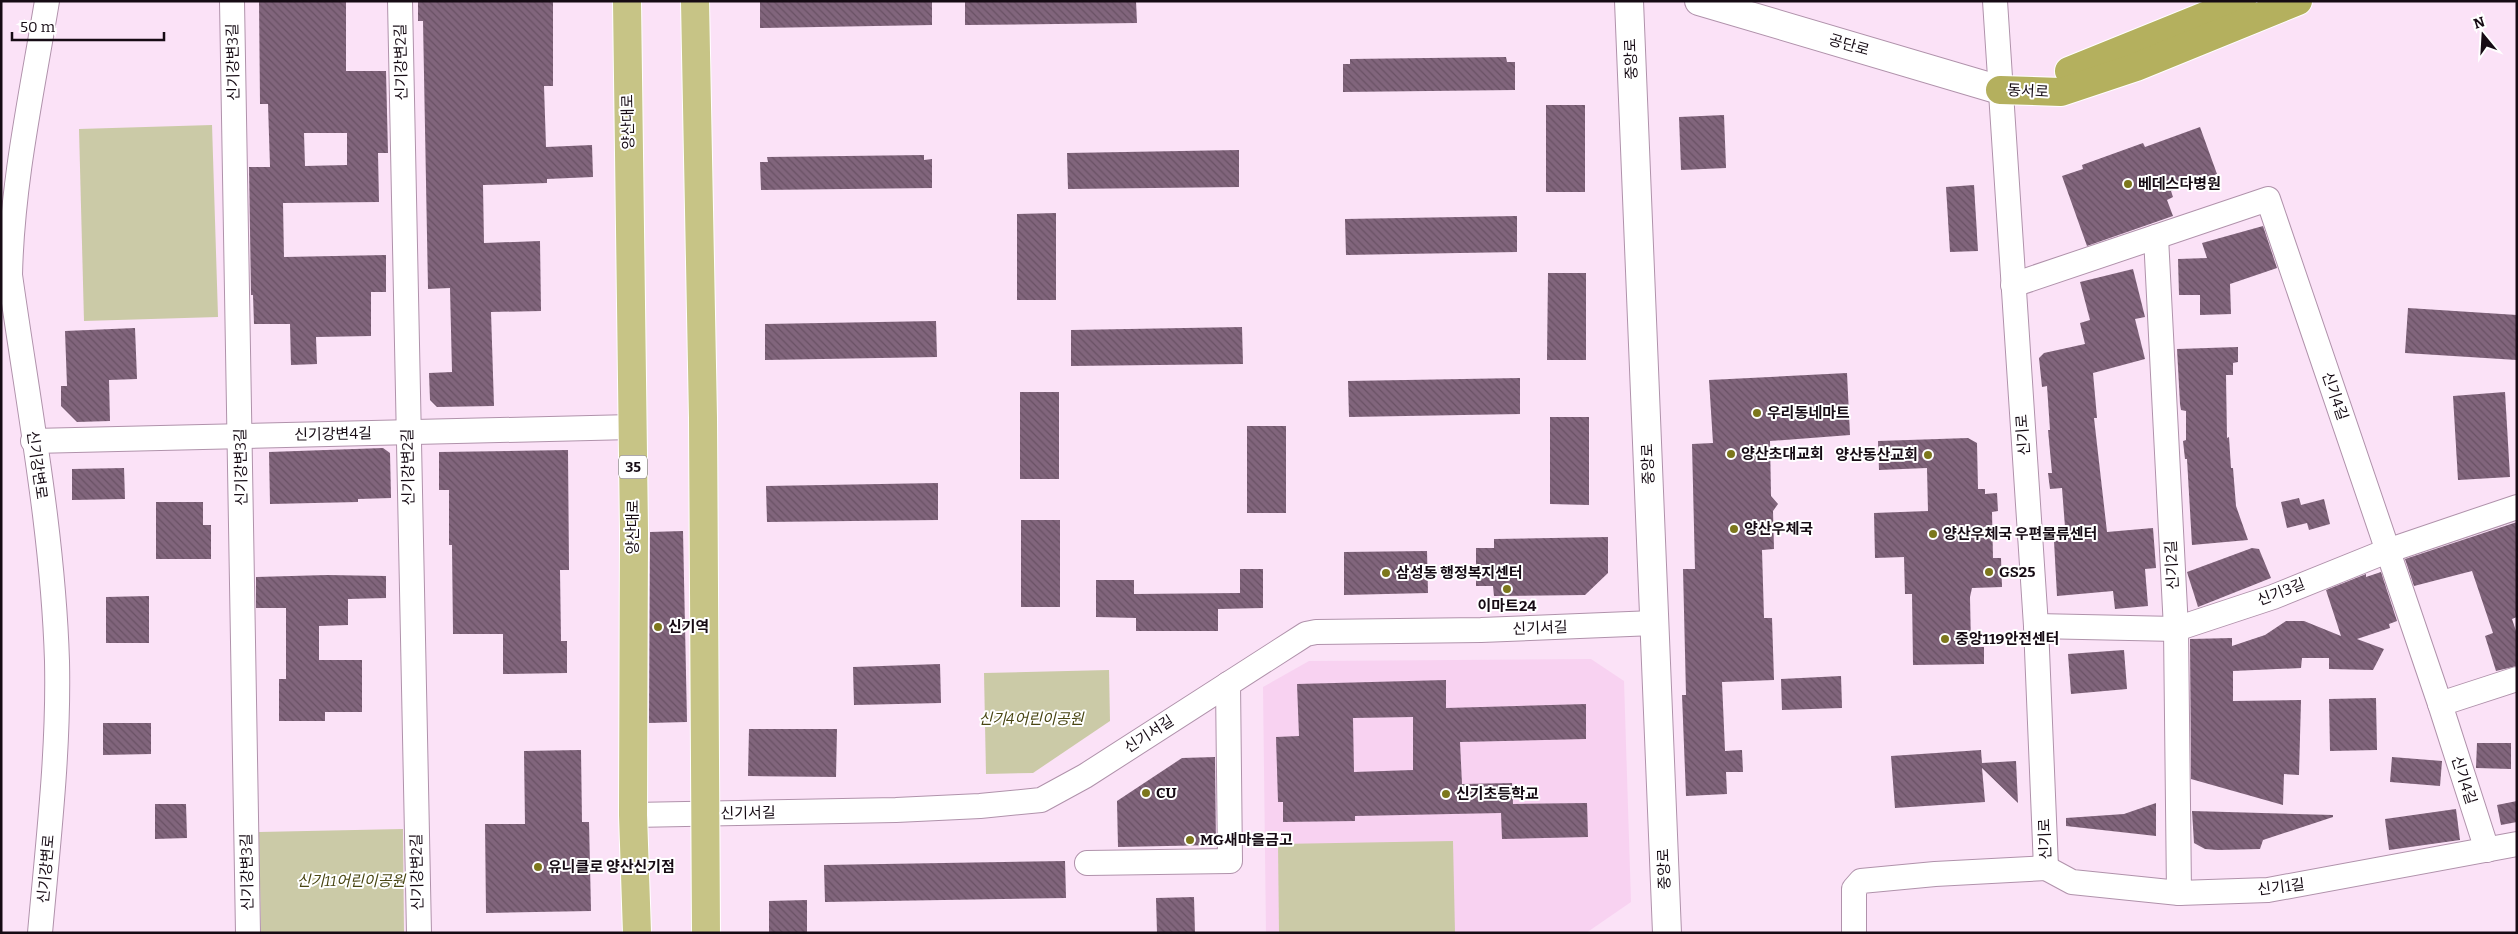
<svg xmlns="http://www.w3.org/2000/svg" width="2518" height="934" viewBox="0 0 2518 934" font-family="Bitter,'Noto Sans KR',serif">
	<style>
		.built { fill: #f8d2f1 }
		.green { fill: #cbcaa7 }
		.building { fill: url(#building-back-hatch); fill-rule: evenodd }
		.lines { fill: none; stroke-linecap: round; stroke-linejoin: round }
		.minor-casing { stroke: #b092ab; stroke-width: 26 }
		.tertiary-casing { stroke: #b092ab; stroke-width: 30 }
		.primary-casing { stroke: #fff; stroke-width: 30 }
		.trunk-casing { stroke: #fff; stroke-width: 30 }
		.minor { stroke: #fff; stroke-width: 24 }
		.tertiary { stroke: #fff; stroke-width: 28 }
		.primary { stroke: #c7c486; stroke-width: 28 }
		.trunk { stroke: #b4b05e; stroke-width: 28 }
		.poi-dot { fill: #7c771c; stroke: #fff; stroke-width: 2 }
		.labels { text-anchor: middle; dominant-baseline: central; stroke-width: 4; stroke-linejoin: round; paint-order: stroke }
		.shield { fill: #fff; stroke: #5c545a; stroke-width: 1 }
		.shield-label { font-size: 14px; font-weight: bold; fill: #160b14 }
		.street-label { font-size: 15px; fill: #160b14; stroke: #fff }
		.poi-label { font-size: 15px; font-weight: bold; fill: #160b14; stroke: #fff; text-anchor: start }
		.park-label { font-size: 15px; font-style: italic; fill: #484512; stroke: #fff }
	</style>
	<defs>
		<pattern id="building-back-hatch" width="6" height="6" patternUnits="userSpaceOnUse" patternTransform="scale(1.25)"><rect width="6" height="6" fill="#81657c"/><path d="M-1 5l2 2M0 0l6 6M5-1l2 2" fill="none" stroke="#695164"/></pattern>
	</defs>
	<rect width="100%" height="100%" fill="#fbe2f7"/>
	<polygon class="built" points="1591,659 1624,681 1631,902 1586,933 1266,933 1263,687 1309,661"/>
	<g class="green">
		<polygon points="212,125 218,317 84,321 79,129"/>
		<polygon points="1109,670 1110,721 1033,773 986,774 984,673"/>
		<polygon points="403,829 404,933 261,933 259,832"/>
		<polygon points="1453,841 1455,933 1279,933 1278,844"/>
	</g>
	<g class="building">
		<path d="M 259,1 L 346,1 L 346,71 L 386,71 L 388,153 L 378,153 L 379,202 L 283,203 L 284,257 L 386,255 L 386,292 L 371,292 L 371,336 L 316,337 L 317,364 L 291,365 L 290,324 L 254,324 L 253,295 L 251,295 L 249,167 L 270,167 L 268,104 L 260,104 ZM 304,133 L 347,133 L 347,165 L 305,166 Z"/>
		<polygon points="418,1 553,1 553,86 544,86 546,147 592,145 593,177 547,179 547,183 483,185 484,243 540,241 541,311 491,312 494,406 437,407 430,400 429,373 452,372 450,288 428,289 423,21 418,21"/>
		<polygon points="760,1 932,1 932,25 760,28"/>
		<polygon points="965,1 1136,1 1137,23 965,25"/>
		<polygon points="1506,57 1507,62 1515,62 1515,90 1343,92 1343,64 1350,64 1350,59"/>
		<rect x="1546" y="105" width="39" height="87"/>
		<polygon points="1724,115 1726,168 1681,170 1679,117"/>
		<polygon points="2200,127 2217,174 2171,191 2173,197 2167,200 2173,216 2087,246 2062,176 2083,169 2082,165 2143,143 2145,147"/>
		<polygon points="1239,150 1239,187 1068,189 1067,153"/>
		<polygon points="924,155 924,160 932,159 932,188 761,190 760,162 768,162 767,157"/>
		<polygon points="1974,185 1978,251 1950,252 1946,187"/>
		<polygon points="1056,213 1056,300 1017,300 1017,214"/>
		<polygon points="1517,216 1517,252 1346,255 1345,219"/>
		<polygon points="2263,226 2277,268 2230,284 2231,314 2200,315 2200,295 2179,295 2178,259 2207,258 2202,243"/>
		<polygon points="2133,269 2145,317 2135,319 2145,359 2093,373 2097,418 2094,418 2107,532 2153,528 2156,568 2145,569 2148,606 2115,609 2113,591 2057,596 2054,541 2066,540 2062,488 2050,489 2048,473 2052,473 2048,430 2050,430 2047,386 2042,387 2039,358 2044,353 2085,344 2080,323 2090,320 2080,282"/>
		<polygon points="1548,273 1586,273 1586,360 1547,360"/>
		<polygon points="2408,308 2517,315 2517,360 2405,353"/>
		<polygon points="936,321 937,357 765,360 765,324"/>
		<polygon points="1242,327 1243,364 1071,366 1071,330"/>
		<polygon points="135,328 137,379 109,380 110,421 77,422 61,406 61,386 67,386 65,331"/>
		<polygon points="2238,347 2238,362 2233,363 2233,375 2226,375 2227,438 2229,437 2231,468 2233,468 2236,506 2248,540 2192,545 2187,459 2185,459 2183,441 2186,440 2186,411 2181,410 2180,404 2177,349"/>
		<polygon points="1847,373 1850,435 1770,441 1771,496 1778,504 1773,511 1774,549 1762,550 1764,618 1772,618 1774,680 1722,682 1725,751 1742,750 1743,772 1726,772 1727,794 1686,796 1682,695 1686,695 1683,569 1695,569 1692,444 1713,443 1709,380"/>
		<polygon points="1520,378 1520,414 1349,417 1348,381"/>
		<rect x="1020" y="392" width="39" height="87"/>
		<polygon points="2505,392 2510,477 2458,480 2453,396"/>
		<polygon points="1550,417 1589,417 1589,505 1550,504"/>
		<rect x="1247" y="426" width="39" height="87"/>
		<polygon points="1968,438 1977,443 1978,489 1985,489 1985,494 1997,493 1998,511 1992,512 1993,558 2001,558 2002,587 1972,588 1970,597 1971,647 1984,647 1984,664 1913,665 1912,594 1905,594 1904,557 1875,558 1874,513 1928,511 1927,468 1879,470 1878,441"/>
		<polygon points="383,448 390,453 391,498 358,499 358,502 270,504 269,452"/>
		<polygon points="568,450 569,570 560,570 561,641 567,641 567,673 503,674 503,634 453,634 452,545 449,545 449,490 439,490 439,452"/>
		<polygon points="124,468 125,499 72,500 72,469"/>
		<polygon points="938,483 938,520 767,522 766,486"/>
		<polygon points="2299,498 2301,505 2324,499 2330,524 2309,530 2307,523 2287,528 2281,502"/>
		<polygon points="156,502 203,502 203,525 211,525 211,559 156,559"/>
		<rect x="1021" y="520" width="39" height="87"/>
		<polygon points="2517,522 2517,617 2512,619 2517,634 2517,666 2496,671 2485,636 2493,633 2472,571 2414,586 2405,559"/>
		<polygon points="683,531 687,722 649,723 650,532"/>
		<polygon points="1608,537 1608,573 1585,595 1494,596 1493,586 1476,586 1476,548 1494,548 1494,539"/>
		<polygon points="2252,548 2259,549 2271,578 2198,607 2187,572"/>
		<polygon points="1427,551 1428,593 1344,595 1344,552"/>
		<polygon points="1240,569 1263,569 1263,608 1218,609 1218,631 1136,631 1136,618 1096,617 1096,580 1134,580 1134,594 1240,593"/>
		<polygon points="2381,572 2397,621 2389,624 2390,628 2357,639 2384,649 2373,670 2329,669 2329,658 2302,658 2301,668 2233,671 2233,701 2301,700 2299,775 2284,774 2283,805 2191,779 2190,639 2232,638 2232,646 2265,635 2286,621 2304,621 2341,636 2326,590 2366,574 2366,577"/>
		<polygon points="327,575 386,576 386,598 348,599 348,625 319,626 319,660 362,660 362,712 325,712 325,721 279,721 279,679 286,679 286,608 256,608 256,577"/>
		<polygon points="149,596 149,643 106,643 106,597"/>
		<polygon points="2124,650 2127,689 2071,694 2068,654"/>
		<polygon points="940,664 941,703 854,705 853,667"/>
		<polygon points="1841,676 1842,708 1782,710 1781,679"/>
		<path d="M 1446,680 L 1446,708 L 1586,704 L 1586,739 L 1460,742 L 1462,784 L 1512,783 L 1513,804 L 1587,803 L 1588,837 L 1502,839 L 1501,813 L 1355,816 L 1355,821 L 1283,822 L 1283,802 L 1278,802 L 1276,737 L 1299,736 L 1297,684 ZM 1413,717 L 1413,770 L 1354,772 L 1353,718 Z"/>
		<polygon points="2376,698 2377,750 2330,751 2329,699"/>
		<polygon points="103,723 151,723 151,754 103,755"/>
		<polygon points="749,729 837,729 836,777 748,776"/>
		<polygon points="2477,743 2511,743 2511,769 2476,768"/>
		<polygon points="581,750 582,822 589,822 591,911 486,913 485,824 525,824 524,751"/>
		<polygon points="1981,750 1982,763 2016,761 2018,803 1982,768 1985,802 1895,808 1891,756"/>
		<polygon points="1215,757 1216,845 1118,847 1117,801 1182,758"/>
		<polygon points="2392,757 2442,761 2440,786 2390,782"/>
		<polygon points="2517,801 2517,822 2501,825 2497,805"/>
		<polygon points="2156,803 2156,836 2066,826 2066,818 2124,814"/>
		<polygon points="155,804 186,804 187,838 155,839"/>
		<polygon points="2456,809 2460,840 2389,850 2385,819"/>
		<polygon points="2192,811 2333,815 2333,817 2263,840 2260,849 2218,850 2205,849 2194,843"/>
		<polygon points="1065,861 1066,898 825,902 824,865"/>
		<polygon points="1194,897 1195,933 1157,933 1156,898"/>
		<polygon points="807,900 807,933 769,933 769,901"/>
	</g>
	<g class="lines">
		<g class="minor-casing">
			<g id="minor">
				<polyline points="232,1 248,933"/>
				<polyline points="400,1 419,933"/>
				<polyline points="1995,1 2036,626 2046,868"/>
				<polyline points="2156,237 2176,629 2179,893"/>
				<polyline points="2013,285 2268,199 2440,704 2487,850"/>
				<polyline points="33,441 632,427"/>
				<polyline points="2036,626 2176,629 2273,597 2387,551 2517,507"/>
				<polyline points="2440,704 2517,679"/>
				<polyline points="633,815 896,810 980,806 1041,800 1085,776 1306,634 1316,632 1481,630 1654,623"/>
				<polyline points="1087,863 1230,861 1228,684"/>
				<polyline points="2046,868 2072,882 2179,893 2268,890 2517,844"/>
				<path d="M 40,933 C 48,842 59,752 57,661 C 53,532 28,403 10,275 C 12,183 32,92 47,1"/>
				<polyline points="1854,933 1854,889 1861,881 1935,874 2046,868"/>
			</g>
		</g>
		<g class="tertiary-casing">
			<g id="tertiary">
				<polyline points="1629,1 1667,933"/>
				<polyline points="1699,1 2000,90"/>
			</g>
		</g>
		<g class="primary-casing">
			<g id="primary">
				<polyline points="627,1 634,531 633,815 637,933"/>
				<polyline points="695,1 703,418 706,933"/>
			</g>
		</g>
		<g class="trunk-casing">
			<g id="trunk">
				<polyline points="2069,71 2242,1"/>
				<polyline points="2000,90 2061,92 2136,67 2298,1"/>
			</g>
		</g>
		<use href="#minor" class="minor"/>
		<use href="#tertiary" class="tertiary"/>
		<use href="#primary" class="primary"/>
		<use href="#trunk" class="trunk"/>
	</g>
	<g class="poi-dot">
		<circle cx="2128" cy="184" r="5"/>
		<circle cx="1757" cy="413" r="5"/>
		<circle cx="1731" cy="454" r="5"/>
		<circle cx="1928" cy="455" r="5"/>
		<circle cx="1734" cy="529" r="5"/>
		<circle cx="1933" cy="534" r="5"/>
		<circle cx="1989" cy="572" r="5"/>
		<circle cx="1386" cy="573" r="5"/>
		<circle cx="1507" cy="589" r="5"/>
		<circle cx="658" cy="627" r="5"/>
		<circle cx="1945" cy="639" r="5"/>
		<circle cx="1146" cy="793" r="5"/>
		<circle cx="1446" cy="794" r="5"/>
		<circle cx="1190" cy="840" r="5"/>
		<circle cx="538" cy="867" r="5"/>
	</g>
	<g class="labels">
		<rect class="shield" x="619" y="455.5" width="28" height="23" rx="4"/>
		<g class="shield-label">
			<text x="633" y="467">35</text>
		</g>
		<g class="street-label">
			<text transform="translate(1849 45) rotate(16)">공단로</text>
			<text transform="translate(1631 59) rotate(-92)">중앙로</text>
			<text transform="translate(233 62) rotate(-91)">신기강변3길</text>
			<text transform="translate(401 62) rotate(-91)">신기강변2길</text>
			<text transform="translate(2028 91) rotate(3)">동서로</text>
			<text transform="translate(628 122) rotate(-91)">양산대로</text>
			<text transform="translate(2335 396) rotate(71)">신기4길</text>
			<text transform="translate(333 434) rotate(-1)">신기강변4길</text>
			<text transform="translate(2023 435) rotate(-94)">신기로</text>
			<text transform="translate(1648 464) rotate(-92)">중앙로</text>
			<text transform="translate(37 465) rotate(82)">신기강변로</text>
			<text transform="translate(241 467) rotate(-91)">신기강변3길</text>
			<text transform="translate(408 467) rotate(-91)">신기강변2길</text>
			<text transform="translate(633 527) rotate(-90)">양산대로</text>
			<text transform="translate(2172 565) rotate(-93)">신기2길</text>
			<text transform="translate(2281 592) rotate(-21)">신기3길</text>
			<text transform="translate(1540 628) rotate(-2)">신기서길</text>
			<text transform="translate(1149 734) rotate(-33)">신기서길</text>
			<text transform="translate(2464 780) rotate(72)">신기4길</text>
			<text transform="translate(748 813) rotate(-1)">신기서길</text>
			<text transform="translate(2045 839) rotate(-92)">신기로</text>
			<text transform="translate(46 869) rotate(-85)">신기강변로</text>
			<text transform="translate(1664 869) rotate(-92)">중앙로</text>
			<text transform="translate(247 872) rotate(-91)">신기강변3길</text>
			<text transform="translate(417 872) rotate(-91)">신기강변2길</text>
			<text transform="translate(2281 887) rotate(-7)">신기1길</text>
		</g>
		<g class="poi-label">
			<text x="2138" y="184">베데스다병원</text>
			<text x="1767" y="413">우리동네마트</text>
			<text x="1741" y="454">양산초대교회</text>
			<text x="1918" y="455" text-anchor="end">양산동산교회</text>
			<text x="1744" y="529">양산우체국</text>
			<text x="1943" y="534">양산우체국 우편물류센터</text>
			<text x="1999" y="572">GS25</text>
			<text x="1396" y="573">삼성동 행정복지센터</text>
			<text x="1507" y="606" text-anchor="middle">이마트24</text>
			<text x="668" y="627">신기역</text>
			<text x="1955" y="639">중앙119안전센터</text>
			<text x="1156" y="793">CU</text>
			<text x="1456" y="794">신기초등학교</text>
			<text x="1200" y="840">MG새마을금고</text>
			<text x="548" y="867">유니클로 양산신기점</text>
		</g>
		<g class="park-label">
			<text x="1031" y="719">신기4어린이공원</text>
			<text x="351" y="881">신기11어린이공원</text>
		</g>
	</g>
	<rect width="2518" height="934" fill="none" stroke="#160b14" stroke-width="5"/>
	<g transform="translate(2483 35) rotate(342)" stroke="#ffffff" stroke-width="4" paint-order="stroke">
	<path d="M0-4L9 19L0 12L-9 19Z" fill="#160b14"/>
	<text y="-8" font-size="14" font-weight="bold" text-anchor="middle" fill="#160b14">N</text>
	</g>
	<path d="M12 32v8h152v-8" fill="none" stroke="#160b14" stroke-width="2.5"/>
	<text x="20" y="32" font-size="15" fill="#160b14" stroke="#ffffff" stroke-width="4" paint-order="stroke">50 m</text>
</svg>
